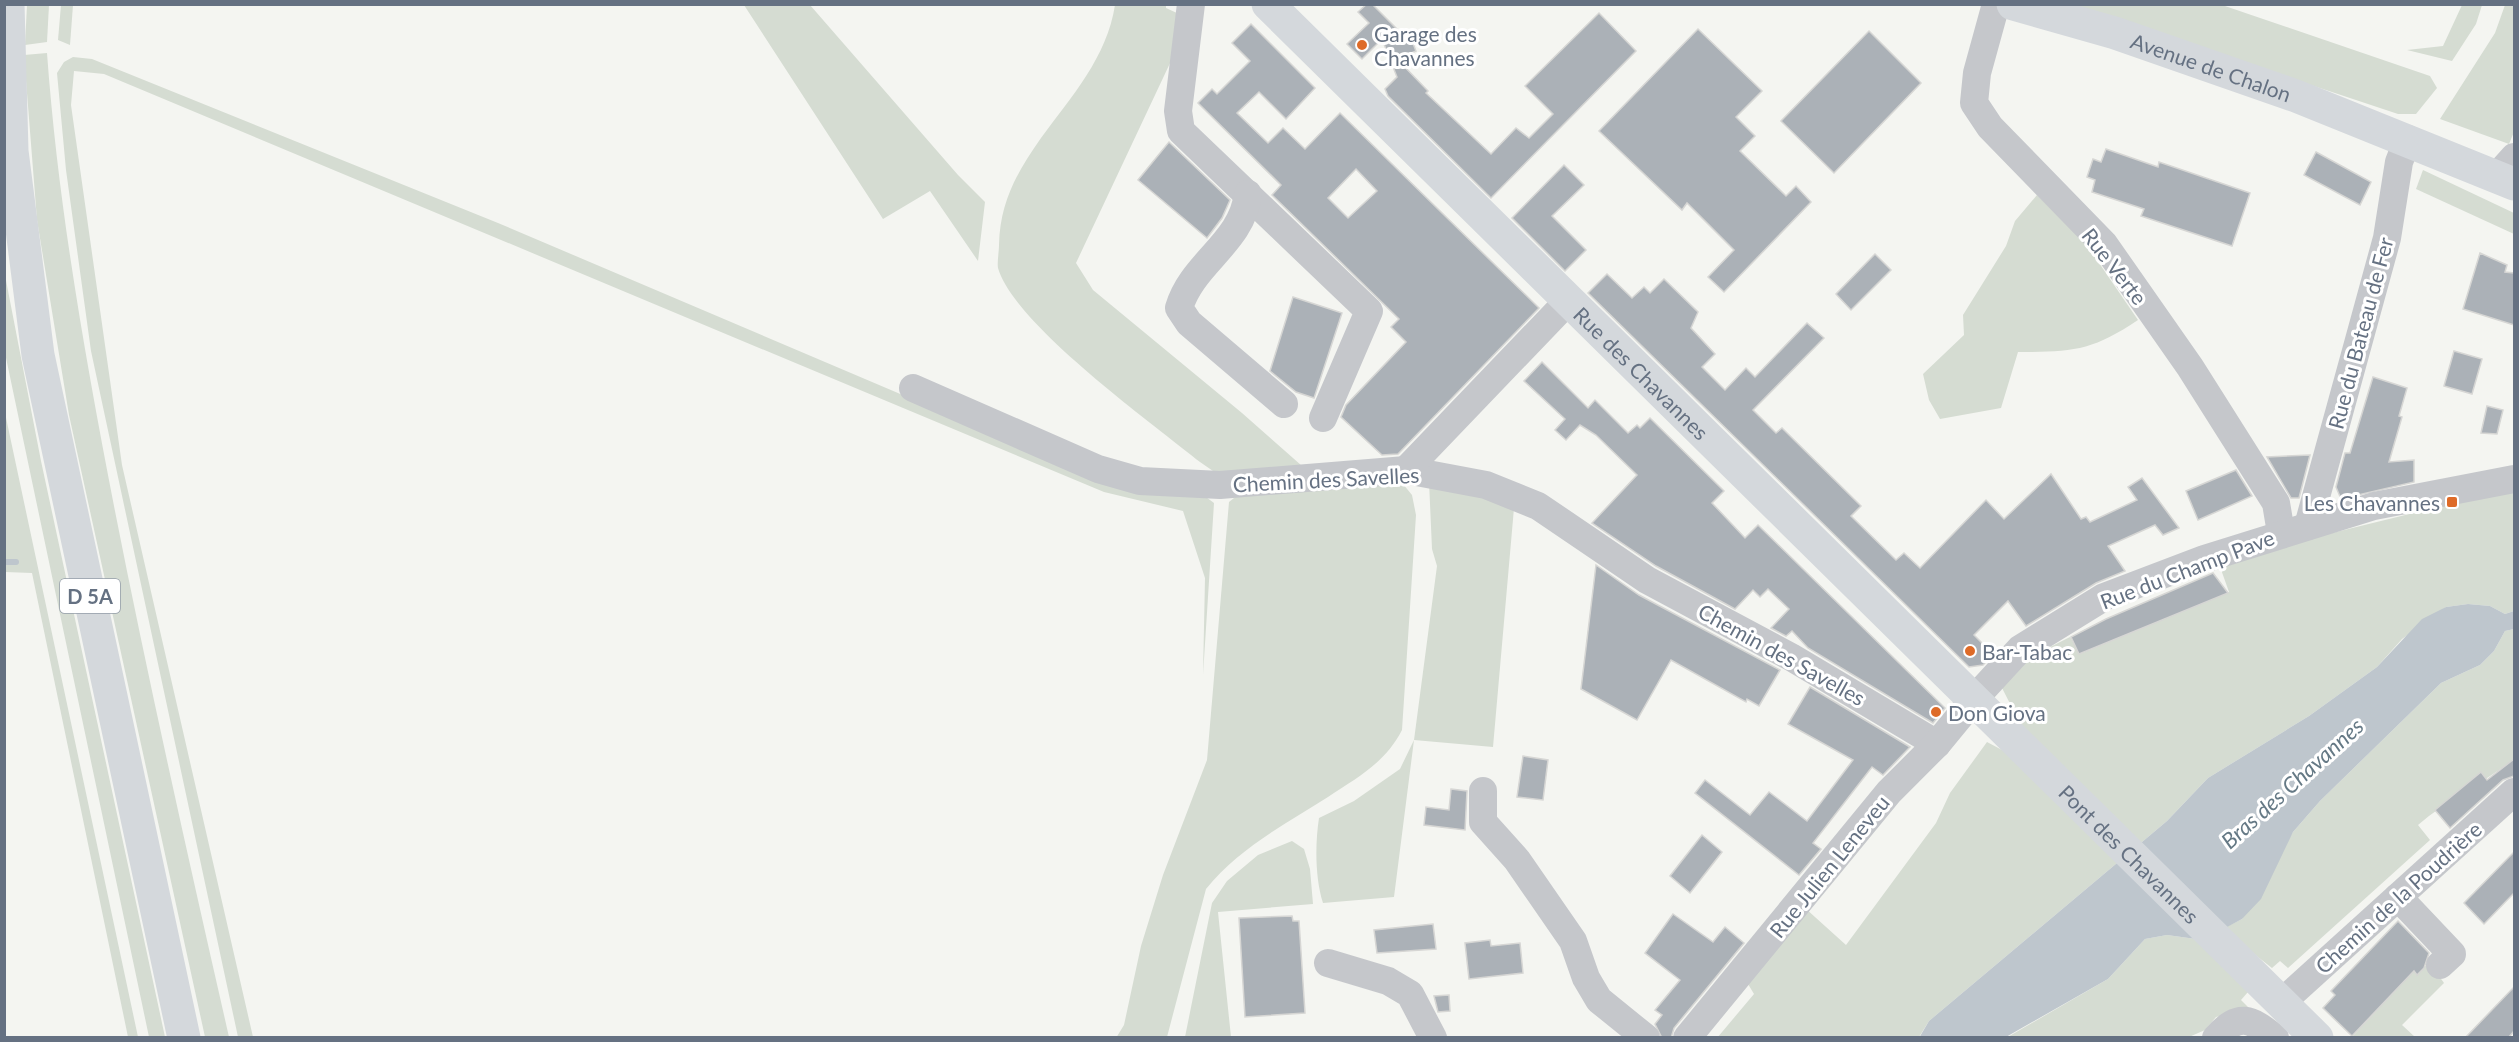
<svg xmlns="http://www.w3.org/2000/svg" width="2519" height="1042" viewBox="0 0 2519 1042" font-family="Lato,sans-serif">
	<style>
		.green { fill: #d5dcd2 }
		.water { fill: #bec6cd }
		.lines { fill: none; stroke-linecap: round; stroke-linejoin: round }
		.stream { stroke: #bec6cd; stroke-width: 6 }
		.building { fill: #abb1b7; stroke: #d6d6d4; stroke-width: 1.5; fill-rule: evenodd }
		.minor { stroke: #c5c7cb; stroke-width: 28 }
		.major { stroke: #d4d8dc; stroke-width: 33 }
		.poi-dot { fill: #de6b28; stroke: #fff; stroke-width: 2 }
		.labels { text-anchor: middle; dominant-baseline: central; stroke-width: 6; stroke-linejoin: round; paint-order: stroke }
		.shield { fill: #fff; stroke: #939ca8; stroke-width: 1.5 }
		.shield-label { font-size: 20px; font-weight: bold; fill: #657182 }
		.poi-label { font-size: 21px; fill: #657182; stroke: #fff; text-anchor: start }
		.street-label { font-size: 21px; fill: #657182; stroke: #fff }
		.water-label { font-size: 22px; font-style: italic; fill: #657985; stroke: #fff }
	</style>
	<rect width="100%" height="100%" fill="#f4f5f1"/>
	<g class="green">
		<polygon points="27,5 49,5 47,42 25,45"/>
		<polygon points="61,5 73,5 70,45 58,40"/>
		<polygon points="744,5 810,5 958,175 985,202 978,261 930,191 883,219"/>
		<path d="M 1115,5 L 1166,5 L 1166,8 L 1179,14 L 1179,44 L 1076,263 L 1093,290 L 1242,413 L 1310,473 L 1226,480 L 1200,462 C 1152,423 1014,324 998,268 C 997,262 999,252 999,245 C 1000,202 1017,172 1041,138 C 1072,96 1107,57 1115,5 Z"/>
		<polygon points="2070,5 2222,5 2430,76 2437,88 2416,114 2398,114"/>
		<polygon points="2462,5 2482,5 2476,24 2452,61 2407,50 2443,46"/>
		<polygon points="2505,5 2514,5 2514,132 2509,144 2440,119 2495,33"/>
		<path d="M 47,53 C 58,205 85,356 114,506 C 149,684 189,861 229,1037 L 205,1037 L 69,415 L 37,220 L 24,55 Z"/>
		<polygon points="73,57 92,59 498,223 1030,449 1206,497 1214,503 1203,675 1205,578 1183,511 1104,492 104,74 74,71 71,105 122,465 253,1037 238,1037 91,351 66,170 57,73 64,62"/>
		<polygon points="2423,170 2514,213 2514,234 2416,189"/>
		<path d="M 2037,195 L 2086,244 L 2138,320 C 2092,351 2072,352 2018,352 L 2001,408 L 1940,419 L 1929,400 L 1923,374 L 1964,335 L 1963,315 L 2006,246 L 2015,221 Z"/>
		<polygon points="4,270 41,461 165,1037 149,1037 5,353"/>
		<polygon points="5,413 138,1037 128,1037 32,573 5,572"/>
		<path d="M 1429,481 L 1514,508 L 1493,747 L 1414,740 L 1394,897 L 1323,903 C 1315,878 1315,844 1319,818 L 1354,801 L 1400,769 L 1414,740 L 1437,566 L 1432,549 Z"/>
		<path d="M 1403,484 L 1412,495 L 1416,515 L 1402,730 C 1385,763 1358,777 1328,797 C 1285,824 1238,849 1206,889 L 1167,1037 L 1116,1038 L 1124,1025 L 1141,946 L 1163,875 L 1207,760 L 1229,502 L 1239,494 Z"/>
		<polygon points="2514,491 2514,611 2505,614 2490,606 2468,604 2446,607 2402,639 2377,667 2309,716 2208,778 2167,821 1929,1021 1919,1037 1717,1038 1754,994 1748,984 1805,908 1846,945 1936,823 1950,793 1987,742 2004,751 2024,731 2001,686 2030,657 2070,637 2080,654 2229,592 2218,561 2438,507"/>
		<path d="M 2514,629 L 2514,759 C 2484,783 2448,799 2418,825 L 2430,840 L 2288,968 L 2280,961 L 2272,968 L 2222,929 L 2242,919 L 2293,832 L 2320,801 L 2441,683 L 2480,665 L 2494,651 L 2505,631 Z"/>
		<polygon points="1292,841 1304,849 1310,869 1313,904 1218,912 1231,1037 1185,1037 1212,903 1227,881 1258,855"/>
		<polygon points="2167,935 2203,940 2248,992 2241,1000 2249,1008 2216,1017 2205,1030 2189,1037 2006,1038 2108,979 2145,939"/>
		<polygon points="2429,962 2444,983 2402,1025 2415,1037 2351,1038 2414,971 2418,974"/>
	</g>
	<polygon class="water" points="2468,604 2490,606 2505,614 2514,611 2514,629 2505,631 2494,651 2480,665 2441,683 2320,801 2293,832 2261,899 2242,919 2203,940 2167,935 2145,939 2108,979 2006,1037 1919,1038 1929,1021 2167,821 2208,778 2309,716 2377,667 2422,619 2446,607"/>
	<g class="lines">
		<polyline class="stream" points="4,562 16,562"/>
	</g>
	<g class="building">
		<polygon points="1367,4 1372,4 1406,38 1410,36 1416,51 1397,59 1428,91 1426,93 1491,154 1516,128 1529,138 1553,114 1525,86 1599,13 1636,51 1491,198 1388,96 1385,89 1397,77 1382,39 1362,59 1347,44 1369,23 1358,12"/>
		<path d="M 1251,24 L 1315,88 L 1286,119 L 1259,92 L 1237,113 L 1268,143 L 1283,128 L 1305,149 L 1340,113 L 1539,308 L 1398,454 L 1382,455 L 1341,417 L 1346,405 L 1406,342 L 1391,327 L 1399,319 L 1272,195 L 1281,185 L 1198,103 L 1212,89 L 1217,94 L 1250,61 L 1232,43 ZM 1356,169 L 1377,191 L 1348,218 L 1328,198 Z"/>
		<polygon points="1698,29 1762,91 1736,117 1755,136 1740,151 1786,196 1796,186 1811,202 1724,292 1708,277 1734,250 1687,203 1682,210 1599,131"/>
		<polygon points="1869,31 1921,83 1834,173 1781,121"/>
		<polygon points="1169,142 1230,200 1222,218 1207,238 1138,180"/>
		<polygon points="2106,149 2158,167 2159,162 2250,193 2232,246 2141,216 2144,209 2092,192 2095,180 2087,177 2093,159 2101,162"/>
		<polygon points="2316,152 2371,182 2360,205 2304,175"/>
		<polygon points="1564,165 1584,185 1552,216 1586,250 1565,271 1512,218"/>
		<polygon points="2480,253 2507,265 2505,272 2514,273 2514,325 2463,309"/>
		<polygon points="1875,254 1891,270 1851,310 1836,294"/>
		<polygon points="1607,274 1632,298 1644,287 1650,293 1664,279 1698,312 1691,328 1715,354 1702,367 1725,390 1746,368 1755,377 1807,323 1824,338 1753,410 1776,433 1782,428 1861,506 1851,516 1896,560 1904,553 1920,568 1986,500 2004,519 2051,474 2081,519 2086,517 2090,522 2137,500 2128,487 2142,478 2179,528 2163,535 2155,525 2108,546 2125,571 2096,583 2026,626 2008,601 1974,635 1993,654 1983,665 1969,667 1588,293"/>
		<polygon points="1293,297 1342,313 1314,398 1296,392 1270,371"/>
		<polygon points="2454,351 2482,359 2472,394 2444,386"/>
		<polygon points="1542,362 1588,408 1595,400 1628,433 1637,425 1640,428 1650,418 1724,491 1712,503 1745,538 1758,525 1945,708 1933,723 1808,648 1792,631 1786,636 1771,628 1789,609 1768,589 1760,597 1753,590 1735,609 1656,566 1592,523 1637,475 1596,435 1580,425 1566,440 1555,430 1565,419 1524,381"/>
		<polygon points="2373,377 2407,388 2399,416 2402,417 2389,462 2414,460 2414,482 2341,499 2336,487 2345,453 2350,453"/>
		<polygon points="2487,406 2503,410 2497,434 2481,433"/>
		<polygon points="2310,455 2299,498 2291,498 2267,457"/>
		<polygon points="2236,470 2252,496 2198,520 2186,491"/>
		<polygon points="1596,565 1639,595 1780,670 1759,706 1747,699 1746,702 1671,660 1637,720 1581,689"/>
		<polygon points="2213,573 2228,593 2079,654 2071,637 2106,619"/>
		<polygon points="1810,687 1910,747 1883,775 1872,767 1813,843 1821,849 1799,875 1695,793 1705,780 1750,815 1769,792 1807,821 1853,760 1788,724"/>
		<polygon points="1523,756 1548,760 1543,800 1517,797"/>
		<polygon points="2514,759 2514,776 2503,780 2450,828 2435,810 2481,772 2487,780"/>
		<polygon points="1451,789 1467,791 1465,830 1424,825 1426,807 1449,810"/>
		<polygon points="1702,835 1722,852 1690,893 1670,876"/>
		<polygon points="2514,852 2514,893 2484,924 2464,903"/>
		<polygon points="1673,914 1713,942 1725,927 1744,943 1674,1028 1671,1038 1662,1038 1655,1024 1662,1015 1655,1010 1680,980 1645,953"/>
		<polygon points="1292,916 1293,921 1299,921 1305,1013 1245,1017 1239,918"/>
		<polygon points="2398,921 2429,953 2424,968 2417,975 2414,971 2352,1036 2323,1008 2335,995 2331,991"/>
		<polygon points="1433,924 1436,949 1377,953 1374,930"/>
		<polygon points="1490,940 1491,946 1520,943 1523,973 1469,979 1465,943"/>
		<polygon points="2514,987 2514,1031 2508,1038 2465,1038"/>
		<polygon points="1449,995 1450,1011 1438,1012 1434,996"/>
	</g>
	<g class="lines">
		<g class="minor">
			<polyline points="1191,4 1178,111 1181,131 1369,311 1323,418"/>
			<polyline points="1996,4 1977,73 1974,103 1990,127 2104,244 2190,367 2276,503 2281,533"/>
			<polyline points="2496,177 2514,157"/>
			<path d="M 1248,194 C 1242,243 1192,263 1179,308 L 1189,323 L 1284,404"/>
			<polyline points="913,388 1098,469 1140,481 1220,485 1406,470 1486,485 1538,506 1647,580 1791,657 1937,744"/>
			<polyline points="1406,470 1569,300"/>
			<polyline points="2308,526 2387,238 2399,162 2408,139"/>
			<polyline points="1483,791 1483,822 1517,860 1573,941 1586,978 1599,1000 1646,1038"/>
			<polyline points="2398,897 2452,954 2440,965"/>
			<polyline points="1328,963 1388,981 1410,994 1433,1038"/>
			<polyline points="2282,1002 2514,792"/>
			<polyline points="1687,1038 1889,792 1937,744 1974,699 2020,649 2104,597 2204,559 2374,506 2514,479"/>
			<path d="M 2216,1038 C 2239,1012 2250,1018 2275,1038"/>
		</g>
		<g class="major">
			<polyline points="8,4 12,151 38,355 184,1038"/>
			<path id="s1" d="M 1268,4 L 2317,1038"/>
			<path id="s2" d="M 2013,4 L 2115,33 L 2296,96 L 2514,184"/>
		</g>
	</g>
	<g class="poi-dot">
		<circle cx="1362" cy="45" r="6"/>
		<rect x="2446" y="496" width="12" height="12" rx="3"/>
		<circle cx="1970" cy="651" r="6"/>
		<circle cx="1936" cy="712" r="6"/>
	</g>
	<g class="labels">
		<rect class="shield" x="60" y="579" width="60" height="34" rx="4.5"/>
		<g class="shield-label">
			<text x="90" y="596">D 5A</text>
		</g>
		<g class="poi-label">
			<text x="1374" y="33">Garage des<tspan x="1374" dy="24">Chavannes</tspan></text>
			<text x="2440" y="502" text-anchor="end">Les Chavannes</text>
			<text x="1982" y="651">Bar-Tabac</text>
			<text x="1948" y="712">Don Giova</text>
		</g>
		<g class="street-label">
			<text stroke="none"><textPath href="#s2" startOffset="208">Avenue de Chalon</textPath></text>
			<text transform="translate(2115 266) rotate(52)">Rue Verte</text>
			<text transform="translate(2360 333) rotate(-75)">Rue du Bateau de Fer</text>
			<text stroke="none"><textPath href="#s1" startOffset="525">Rue des Chavannes</textPath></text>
			<text transform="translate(1326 479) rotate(-3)">Chemin des Savelles</text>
			<text transform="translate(2187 569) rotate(-21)">Rue du Champ Pave</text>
			<text transform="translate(1782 654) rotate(29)">Chemin des Savelles</text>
			<text stroke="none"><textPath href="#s1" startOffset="1210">Pont des Chavannes</textPath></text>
			<text transform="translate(1829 866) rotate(-51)">Rue Julien Leneveu</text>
			<text transform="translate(2398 897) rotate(-42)">Chemin de la Poudrière</text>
		</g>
		<g class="water-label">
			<text transform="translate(2292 783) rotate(-42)">Bras des Chavannes</text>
		</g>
	</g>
	<rect width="2519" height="1042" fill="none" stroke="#657182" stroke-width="12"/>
</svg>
